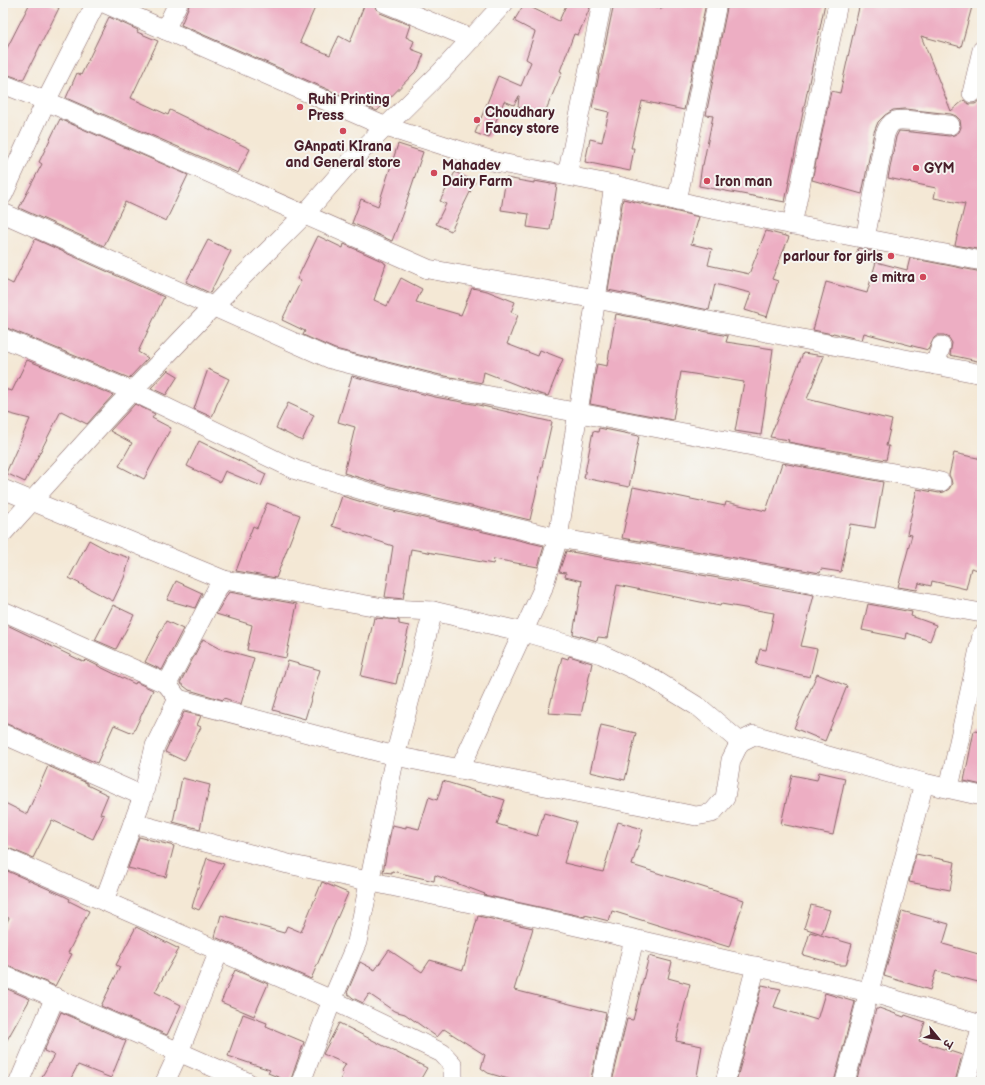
<svg xmlns="http://www.w3.org/2000/svg" width="985" height="1085" viewBox="0 0 985 1085" font-family="'Balsamiq Sans','Playpen Sans Deva',sans-serif">
	<style>
		.building { fill: #edaec3 }
		.lines { fill: none; stroke-linecap: round; stroke-linejoin: round }
		.minor-casing { stroke: #866566; stroke-width: 20 }
		.minor { stroke: #fff; stroke-width: 19 }
		.poi-dot { fill: #d1495b; stroke: #f6f6f2; stroke-width: 1.5 }
		.labels { text-anchor: middle; dominant-baseline: central; stroke-width: 4; stroke-linejoin: round; paint-order: stroke }
		.poi-label { font-size: 14px; font-weight: bold; fill: #4a1f2b; stroke: #f6f6f2; text-anchor: start }
	</style>
	<rect width="100%" height="100%" fill="#f6f6f2"/>
	<filter id="ink" filterUnits="userSpaceOnUse"><feTurbulence type="fractalNoise" baseFrequency=".025" numOctaves="2"/><feDisplacementMap in="SourceGraphic" scale="8" xChannelSelector="R" yChannelSelector="G"/><feConvolveMatrix kernelMatrix="1 2 1 2 8 2 1 2 1" color-interpolation-filters="sRGB"/></filter>
	<filter id="wash" filterUnits="userSpaceOnUse"><feTurbulence type="fractalNoise" baseFrequency=".012" numOctaves="4" result="noise"/><feDisplacementMap in="SourceGraphic" scale="16" xChannelSelector="R" yChannelSelector="G"/><feGaussianBlur stdDeviation="0.9" result="paint"/><feColorMatrix in="noise" values="0 0 0 0 0 0 0 0 0 0 0 0 0 0 0 0 0 1.4 0 .05"/><feComposite in="paint" operator="in"/></filter>
	<g filter="url(#wash)">
		<rect width="100%" height="100%" fill="#f4e8d5"/>
		<g id="blocks">
			<g class="building">
				<polygon points="30,3 49,3 59,8 23,80 3,73 3,56"/>
				<polygon points="190,3 317,3 300,42 330,55 339,36 350,42 365,3 374,3 376,9 380,13 410,25 406,37 414,41 411,49 424,54 418,69 377,111 181,25"/>
				<polygon points="567,3 591,3 589,10 578,35 574,34 560,71 562,72 543,117 518,107 519,96 514,105 504,101 489,138 475,133 498,76 521,86 531,62 526,59 535,32 514,21 524,4 559,21"/>
				<polygon points="614,3 633,3 662,9 663,3 706,3 684,110 642,101 631,148 634,148 630,171 585,162 590,139 602,142 609,112 592,108"/>
				<polygon points="728,3 825,3 785,202 699,186 702,165 703,165 713,116 706,115"/>
				<polygon points="860,3 973,3 961,47 921,36 951,111 964,100 969,104 975,104 980,101 982,97 982,250 955,245 965,204 934,198 936,188 888,178 896,137 899,131 912,132 949,136 954,135 959,132 961,127 960,120 956,116 951,114 905,109 893,110 885,115 878,122 874,132 862,194 812,180 831,91 840,93"/>
				<polygon points="109,17 138,30 137,32 158,41 131,98 168,115 170,110 250,149 238,173 66,98 77,73 81,75"/>
				<polygon points="60,119 188,175 166,221 125,202 104,246 19,208 42,164 39,162"/>
				<polygon points="398,144 423,152 403,212 392,241 352,223 361,199 378,206"/>
				<polygon points="455,172 475,182 451,231 436,224 446,204 440,201"/>
				<polygon points="506,178 534,183 534,181 557,185 550,230 527,227 529,214 501,210"/>
				<polygon points="623,199 699,217 691,244 712,249 708,265 749,274 766,231 789,237 772,279 778,281 767,317 745,310 751,293 715,284 709,310 608,290"/>
				<polygon points="318,236 343,248 344,244 384,262 384,263 386,264 374,300 387,306 401,278 422,289 416,302 461,315 472,288 487,291 515,302 511,312 518,315 507,344 538,356 540,350 563,359 548,396 540,394 484,372 482,383 440,375 335,349 303,335 305,331 282,320 301,281 297,279"/>
				<polygon points="35,239 164,297 138,352 148,358 129,378 7,328 3,327 3,279 13,284"/>
				<polygon points="208,240 231,251 210,293 186,282"/>
				<polygon points="858,248 877,252 874,262 856,256"/>
				<polygon points="910,258 982,272 982,362 950,355 952,343 949,338 944,335 938,335 934,338 928,350 864,333 862,340 833,333 832,334 813,330 826,282 867,293 876,262 907,270"/>
				<polygon points="616,314 728,336 726,342 773,349 761,435 735,431 744,382 681,372 673,420 590,404 597,364 607,366"/>
				<polygon points="803,353 824,356 807,399 892,420 886,446 889,446 886,460 788,442 789,440 770,437"/>
				<polygon points="27,360 113,395 87,424 61,411 25,482 6,473 30,419 3,412 3,389 12,391"/>
				<polygon points="208,369 229,379 217,404 212,417 194,409"/>
				<polygon points="168,370 178,376 166,395 151,388"/>
				<polygon points="352,376 435,397 478,405 552,422 530,520 391,487 344,473 355,427 338,422"/>
				<polygon points="288,403 314,415 302,441 276,428"/>
				<polygon points="135,404 155,414 152,418 171,428 144,479 119,466 132,443 110,431"/>
				<polygon points="599,428 639,436 629,487 584,478 593,431 598,432"/>
				<polygon points="199,441 266,474 261,486 225,471 220,482 187,466"/>
				<polygon points="954,453 982,459 982,571 971,568 966,589 932,581 931,586 919,583 917,590 898,587 912,535 907,534 917,489 939,493 944,492 949,489 952,484 951,479 949,475"/>
				<polygon points="782,463 883,482 875,528 850,524 841,572 821,569 820,573 622,538 633,487 725,506 726,502 766,511"/>
				<polygon points="342,496 385,509 544,546 538,567 494,559 493,564 411,549 403,599 385,597 393,546 332,526"/>
				<polygon points="267,503 300,515 276,578 236,571 253,526 257,528"/>
				<polygon points="89,540 111,552 130,558 124,578 113,601 69,578"/>
				<polygon points="566,551 814,595 801,646 817,649 810,677 756,664 760,649 766,650 774,613 721,604 720,606 617,585 607,638 598,637 597,641 573,634 582,581 565,577 566,573 559,572"/>
				<polygon points="176,581 202,593 195,608 167,600"/>
				<polygon points="229,592 297,604 286,658 247,650 252,625 216,614"/>
				<polygon points="868,604 912,612 911,616 936,625 930,641 907,633 906,639 862,630"/>
				<polygon points="113,605 134,615 116,649 95,640"/>
				<polygon points="374,618 399,620 399,624 409,626 396,684 361,676"/>
				<polygon points="166,621 183,629 162,670 145,662"/>
				<polygon points="3,623 84,662 86,660 135,684 136,682 153,690 133,733 114,725 97,763 7,724 3,723"/>
				<polygon points="203,639 221,649 254,658 241,704 224,698 223,700 189,690 180,683"/>
				<polygon points="569,656 592,663 581,715 548,713 562,657 568,659"/>
				<polygon points="288,661 320,670 305,719 273,710"/>
				<polygon points="817,674 847,686 825,741 794,728"/>
				<polygon points="184,712 201,716 197,725 201,727 184,761 165,752"/>
				<polygon points="601,725 636,733 625,780 590,772"/>
				<polygon points="974,731 982,732 982,785 964,781"/>
				<polygon points="48,766 87,783 87,785 108,795 100,814 104,815 93,839 52,820 33,858 3,846 3,802 27,814"/>
				<polygon points="819,772 845,778 833,835 781,824 792,775 817,780"/>
				<polygon points="182,778 210,785 200,829 173,822"/>
				<polygon points="443,781 505,800 497,824 537,836 544,813 576,822 564,863 603,872 618,822 643,829 632,865 744,900 729,947 612,911 609,921 585,915 585,917 484,895 485,894 435,875 434,881 392,871 392,873 383,872 392,825 406,828 406,826 419,829 429,797 437,800"/>
				<polygon points="139,837 174,846 166,877 128,868"/>
				<polygon points="916,854 955,862 950,890 909,882"/>
				<polygon points="207,858 224,864 199,910 192,907"/>
				<polygon points="3,869 62,895 70,899 69,901 89,911 68,953 72,954 55,986 7,965 3,964 3,930 9,918 3,916"/>
				<polygon points="322,882 348,893 311,979 215,937 221,915 284,933 287,926 301,932"/>
				<polygon points="811,905 830,910 822,934 804,928"/>
				<polygon points="902,911 949,924 943,944 982,955 982,983 936,971 930,990 884,976"/>
				<polygon points="478,916 533,928 514,990 606,1013 590,1082 518,1082 488,1073 481,1068 485,1055 444,1029 437,1037 405,1014 394,1011 369,994 363,1003 353,998 347,993 360,962 375,970 389,950 422,972 430,960 463,970"/>
				<polygon points="136,927 179,949 155,992 181,1005 167,1035 101,1006 120,967 116,965"/>
				<polygon points="810,932 852,944 846,965 839,965 803,955"/>
				<polygon points="649,956 672,962 668,978 690,984 676,1041 702,1046 696,1082 612,1082 627,1019 633,1020"/>
				<polygon points="235,970 268,984 254,1016 221,1002"/>
				<polygon points="762,985 781,989 774,1007 817,1020 825,993 855,1002 834,1082 736,1082"/>
				<polygon points="3,987 30,999 3,1047"/>
				<polygon points="879,1008 904,1017 905,1015 925,1022 919,1041 962,1055 955,1082 856,1082 876,1009 878,1009"/>
				<polygon points="61,1012 126,1041 111,1078 78,1065 69,1082 39,1082 54,1055 44,1051"/>
				<polygon points="243,1014 267,1023 266,1026 304,1042 290,1082 268,1073 270,1070 228,1056"/>
				<polygon points="339,1023 427,1068 419,1082 339,1082 343,1074 341,1072 346,1064 323,1054"/>
			</g>
		</g>
	</g>
	<g filter="url(#ink)">
		<use href="#blocks" fill-opacity="0" stroke="#866566" stroke-width="1"/>
		<g class="lines">
			<g class="minor-casing">
				<g id="minor">
					<polyline points="104,3 386,127 496,162 614,185 706,208 982,261"/>
					<polyline points="385,3 472,39"/>
					<polyline points="165,30 178,3"/>
					<polyline points="3,84 46,101 428,269 596,299 982,374"/>
					<polyline points="972,93 982,50"/>
					<polyline points="567,176 602,3"/>
					<polyline points="3,195 46,101 96,3"/>
					<polyline points="677,201 717,3"/>
					<polyline points="3,213 331,359 438,386 941,482"/>
					<polyline points="792,225 838,3"/>
					<path d="M 865,239 L 885,134 C 887,129 890,123 895,121 C 903,118 939,124 950,125"/>
					<polyline points="3,338 132,391 296,470 388,498 558,538 982,613"/>
					<polyline points="935,365 941,346"/>
					<polyline points="3,489 224,580 217,589 167,684 178,699 155,746 143,796 104,901 332,1000 442,1053 453,1065 453,1082"/>
					<polyline points="3,533 115,409 224,295 304,215 350,162 441,72 504,3"/>
					<polyline points="224,580 390,609 433,611 524,632 601,654 650,677 700,708 740,742"/>
					<polyline points="3,611 167,684"/>
					<polyline points="178,699 395,756 696,816 712,813 725,798 731,760 740,742 754,735 924,783 982,796"/>
					<polyline points="3,734 143,796"/>
					<polyline points="460,769 542,591 558,538 614,185"/>
					<polyline points="949,788 982,635"/>
					<polyline points="133,823 288,864 536,917 869,992 982,1025"/>
					<polyline points="3,857 104,901"/>
					<polyline points="3,975 179,1052 219,951"/>
					<polyline points="19,1082 55,997"/>
					<polyline points="165,1082 179,1052 247,1082"/>
					<polyline points="301,1082 332,1000 357,942 395,756 433,611"/>
					<polyline points="601,1082 634,939"/>
					<polyline points="725,1082 756,966"/>
					<polyline points="845,1082 924,783"/>
					<polyline points="966,1082 982,1025"/>
				</g>
			</g>
			<use href="#minor" class="minor"/>
		</g>
	</g>
	<g class="poi-dot">
		<circle cx="300" cy="107" r="4"/>
		<circle cx="477" cy="120" r="4"/>
		<circle cx="343" cy="131" r="4"/>
		<circle cx="916" cy="168" r="4"/>
		<circle cx="434" cy="173" r="4"/>
		<circle cx="707" cy="181" r="4"/>
		<circle cx="891" cy="256" r="4"/>
		<circle cx="923" cy="277" r="4"/>
	</g>
	<g class="labels">
		<g class="poi-label">
			<text x="308" y="99">Ruhi Printing<tspan x="308" dy="16">Press</tspan></text>
			<text x="485" y="112">Choudhary<tspan x="485" dy="16">Fancy store</tspan></text>
			<text x="343" y="146" text-anchor="middle">GAnpati KIrana<tspan x="343" dy="16">and General store</tspan></text>
			<text x="442" y="165">Mahadev<tspan x="442" dy="16">Dairy Farm</tspan></text>
			<text x="924" y="168">GYM</text>
			<text x="715" y="181">Iron man</text>
			<text x="883" y="256" text-anchor="end">parlour for girls</text>
			<text x="915" y="277" text-anchor="end">e mitra</text>
		</g>
	</g>
	<rect width="985" height="1085" fill="none" stroke="#f6f6f2" stroke-width="16"/>
	<g transform="translate(939 1039) rotate(119)" stroke="#f6f6f2" stroke-width="3" paint-order="stroke">
	<path d="M0-3L7 15L0 10L-7 15Z" fill="#4a1f2b"/>
	<text y="-6" font-size="11" font-weight="bold" text-anchor="middle" fill="#4a1f2b">उ</text>
	</g>
</svg>
